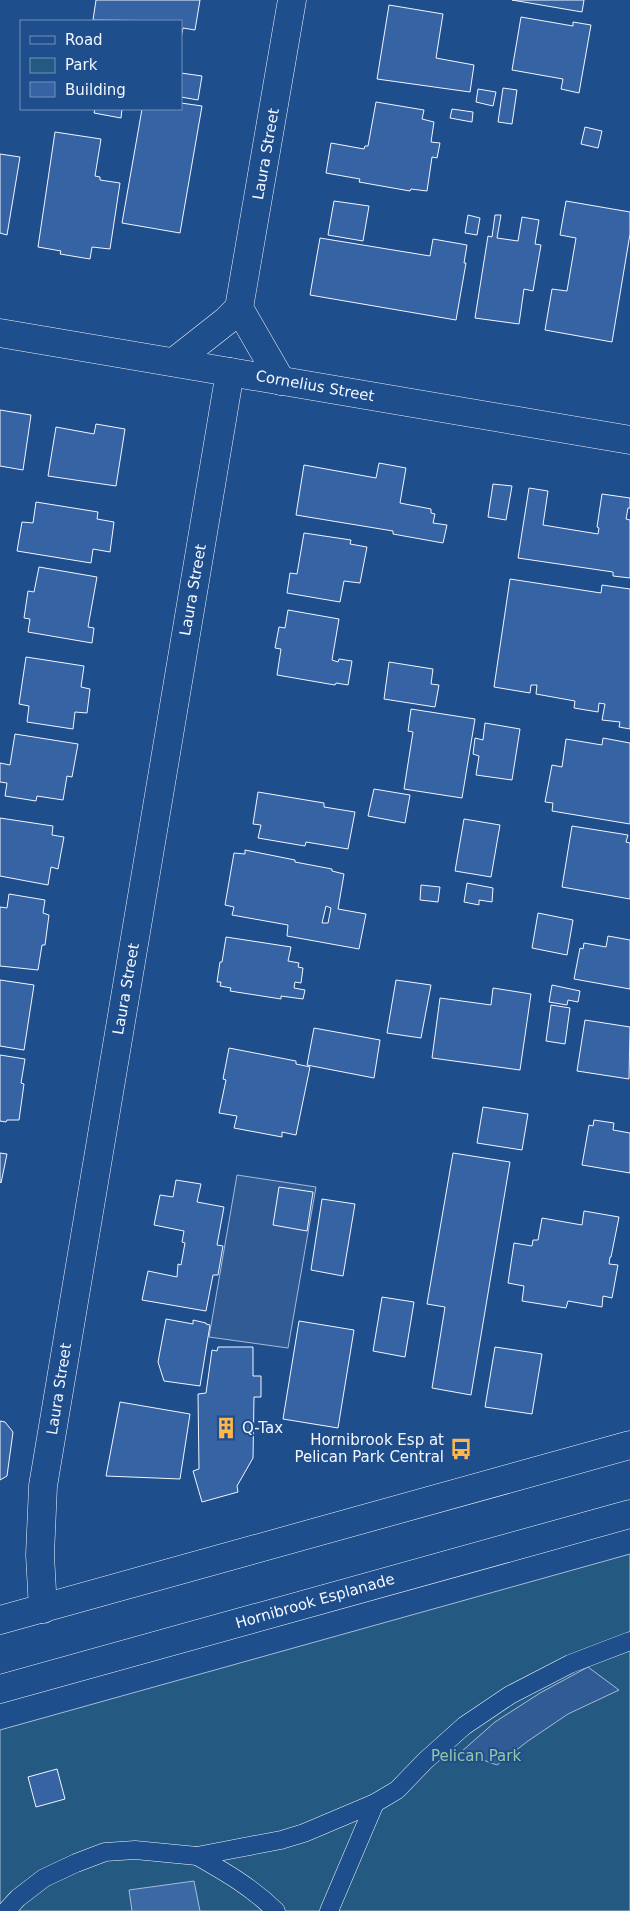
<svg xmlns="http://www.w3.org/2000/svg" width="630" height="1911" viewBox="0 0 630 1911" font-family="'DejaVu Sans',sans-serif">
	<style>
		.green { fill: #245a82; stroke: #a8bbd7 }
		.parking { fill: #305b95; stroke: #a8bbd7 }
		.water { fill: #3b69a3; stroke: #a8bbd7 }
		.building { fill: #3563a3; stroke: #f2f6ff; fill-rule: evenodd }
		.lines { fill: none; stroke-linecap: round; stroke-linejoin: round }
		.lane-casing { stroke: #f2f6ff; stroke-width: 19 }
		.street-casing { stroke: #f2f6ff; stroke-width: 29 }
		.primary-casing { stroke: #f2f6ff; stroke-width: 29 }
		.lane { stroke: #1f4e8c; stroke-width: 18 }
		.street { stroke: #1f4e8c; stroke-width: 28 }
		.primary { stroke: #1f4e8c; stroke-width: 28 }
		.labels { text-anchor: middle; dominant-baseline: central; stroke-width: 4; stroke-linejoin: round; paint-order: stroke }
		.street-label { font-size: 15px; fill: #f2f6ff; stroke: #1f4e8c }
		.poi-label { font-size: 15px; fill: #f2f6ff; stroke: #1f4e8c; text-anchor: start }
		.park-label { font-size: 15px; fill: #97c8a6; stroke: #1f4e8c }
	</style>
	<rect width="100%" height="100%" fill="#1f4e8c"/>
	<polygon class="green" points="630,1554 630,1911 0,1911 0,1730"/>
	<g class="parking">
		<polygon points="237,1175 316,1187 288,1348 209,1337"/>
		<polygon points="588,1667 619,1690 568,1714 528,1741 497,1765 461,1752 495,1722 540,1693"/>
	</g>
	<polygon class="water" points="194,1881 200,1911 132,1911 129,1890"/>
	<g class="building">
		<polygon points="96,0 200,0 195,30 183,28 181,38 181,21 93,20"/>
		<polygon points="512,0 584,0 582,12"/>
		<polygon points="389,5 443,14 436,58 474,65 470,92 377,79"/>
		<polygon points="521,17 573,26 573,22 591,25 579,93 561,89 563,79 512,70"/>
		<polygon points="181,73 202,76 198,100 181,97"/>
		<polygon points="503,88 517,90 512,124 498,122"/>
		<polygon points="478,89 496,92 493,106 476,102"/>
		<polygon points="376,102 424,110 422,119 434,122 431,142 440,143 437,158 432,157 427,191 411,189 410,191 359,182 360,179 326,173 331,143 364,149 365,146 368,146"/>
		<polygon points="181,103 202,106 180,233 122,223 142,109 181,109"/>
		<polygon points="95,109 122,109 121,118 94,113"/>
		<polygon points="452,109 473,112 472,122 450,118"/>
		<polygon points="585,127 602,131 598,148 581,144"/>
		<polygon points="55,132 101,139 95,176 100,177 100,180 120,183 110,249 92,247 90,259 60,254 61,251 38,247"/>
		<polygon points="0,154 20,157 7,235 0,233"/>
		<polygon points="334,201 369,206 363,241 328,235"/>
		<polygon points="566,201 630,212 630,234 612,342 545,330 552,289 567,291 576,238 560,235"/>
		<polygon points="468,215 480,218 477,235 465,233"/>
		<polygon points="495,215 501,215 497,238 518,241 522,217 539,220 535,244 541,245 533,291 524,289 519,324 475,318 488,236 492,237"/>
		<polygon points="320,238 430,256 433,239 467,245 464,263 466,263 456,320 310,295"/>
		<polygon points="0,410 31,415 23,470 0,466"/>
		<polygon points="96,424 125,429 116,486 48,476 56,427 94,434"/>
		<polygon points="379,463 406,468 400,503 431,509 431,513 435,514 433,523 447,525 443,543 393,534 393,531 296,515 304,465 376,478"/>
		<polygon points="493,484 512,486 506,520 488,517"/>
		<polygon points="529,488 548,491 543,525 598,534 599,528 597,527 602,494 630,498 630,508 628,508 626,519 630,520 630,578 613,576 613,572 518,558"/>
		<polygon points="36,502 98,512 97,519 114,522 110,552 93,549 91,563 17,551 22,522 33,523"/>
		<polygon points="304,533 351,540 350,544 367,547 360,583 344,581 340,602 287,593 290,573 297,574"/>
		<polygon points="39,567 97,577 88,627 94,628 92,643 28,632 30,619 24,618 28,591 34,592"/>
		<polygon points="510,579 601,593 602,585 630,589 630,729 619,727 620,722 602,720 605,704 599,703 598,712 574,708 575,701 536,694 537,685 531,685 530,693 494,687"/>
		<polygon points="288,610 339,619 332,660 338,662 339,659 352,661 348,685 336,683 335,685 277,675 281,649 275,648 279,627 285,628"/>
		<polygon points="26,657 84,666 81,687 90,689 87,713 75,712 73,729 27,722 29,706 19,704"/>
		<polygon points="389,662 433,669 431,684 439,685 435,707 384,699"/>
		<polygon points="411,709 475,719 462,798 404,789 413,732 408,731"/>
		<polygon points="485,723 520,729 512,780 476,775 479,756 473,754 475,738 483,740"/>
		<polygon points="15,734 78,744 72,777 67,776 63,800 37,796 36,801 5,796 7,783 0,782 0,763 10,765"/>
		<polygon points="603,738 630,743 630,824 552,811 553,803 545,802 552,765 562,767 566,739 602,745"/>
		<polygon points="374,789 410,795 405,823 368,816"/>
		<polygon points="258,792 324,803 324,807 355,812 348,849 306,842 305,846 258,838 261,825 253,824"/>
		<polygon points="0,818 53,826 52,835 64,837 58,869 51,867 48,885 0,876"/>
		<polygon points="464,819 500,825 491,877 455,871"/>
		<polygon points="572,826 628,835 626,842 630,843 630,899 562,887"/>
		<path d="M 245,850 L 295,860 L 295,862 L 332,869 L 332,871 L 344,874 L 338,909 L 366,914 L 359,949 L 287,936 L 288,925 L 232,915 L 234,907 L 225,905 L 234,853 L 245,854 ZM 326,906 L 331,908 L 328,923 L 322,923 Z"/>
		<polygon points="467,883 493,888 492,902 479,900 479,905 464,902"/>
		<polygon points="421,885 440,887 438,902 420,900"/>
		<polygon points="9,894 45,900 43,913 49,915 45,945 42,945 38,970 0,966 0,907 7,908"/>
		<polygon points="538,913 573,920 567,955 532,948"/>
		<polygon points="608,936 630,940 630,989 574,979 580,948 583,949 584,943 606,947"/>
		<polygon points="226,937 291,947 288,961 299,963 298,967 303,968 301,983 295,982 294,988 305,990 303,999 281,996 281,999 230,991 231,988 220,986 221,982 217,982 220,962 222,962"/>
		<polygon points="0,980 34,985 24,1050 0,1046"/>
		<polygon points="396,980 431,985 421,1038 387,1033"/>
		<polygon points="552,985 580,991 578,1002 568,1000 567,1005 549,1002"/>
		<polygon points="493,988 531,994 520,1070 432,1058 440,998 491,1005"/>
		<polygon points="551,1005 570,1008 565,1044 546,1041"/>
		<polygon points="585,1020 630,1027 629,1079 577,1071"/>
		<polygon points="314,1028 380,1040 374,1078 307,1065"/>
		<polygon points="229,1048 296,1061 296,1064 310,1067 296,1135 282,1132 282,1137 234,1128 237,1116 219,1113 226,1080 223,1079"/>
		<polygon points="0,1055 25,1059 21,1083 24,1084 19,1120 7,1120 6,1122 0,1121"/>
		<polygon points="483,1107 528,1114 522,1150 477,1143"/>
		<polygon points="594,1120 614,1123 613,1130 630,1133 630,1173 582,1165 589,1125 593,1126"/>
		<polygon points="0,1153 7,1154 1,1183 0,1182"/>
		<polygon points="453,1153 510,1162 471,1395 432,1388 445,1307 427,1304"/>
		<polygon points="176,1180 201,1184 197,1202 224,1207 217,1245 223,1246 218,1275 213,1275 206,1311 142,1300 148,1271 177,1277 178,1264 181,1265 185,1243 182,1242 184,1231 154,1225 160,1195 173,1197"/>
		<polygon points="279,1187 313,1192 307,1231 273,1225"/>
		<polygon points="322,1199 355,1204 343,1276 311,1270"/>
		<polygon points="584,1211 619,1217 611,1257 610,1257 609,1264 618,1265 612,1298 603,1296 602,1307 568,1301 566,1308 522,1301 524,1286 508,1283 514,1243 532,1246 533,1240 538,1240 542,1218 582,1225"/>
		<polygon points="382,1297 414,1302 405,1357 373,1351"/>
		<polygon points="166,1319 193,1324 193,1320 206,1323 206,1324 210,1325 200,1386 164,1381 158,1362"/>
		<polygon points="299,1321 354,1330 338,1428 283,1419"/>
		<polygon points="218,1347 253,1347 253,1376 261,1376 261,1397 254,1397 253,1458 237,1486 238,1492 202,1502 193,1471 199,1469 198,1394 206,1393 212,1350 217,1351"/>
		<polygon points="495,1347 542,1354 532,1414 485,1407"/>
		<polygon points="120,1402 190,1414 180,1479 106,1476"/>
		<polygon points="0,1421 5,1422 13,1432 7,1476 0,1480"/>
		<polygon points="57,1769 65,1799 36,1807 28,1777"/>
	</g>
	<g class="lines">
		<g class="lane-casing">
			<g id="lane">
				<path d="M 197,1856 C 227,1873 251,1887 276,1911"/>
				<polyline points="6,1911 18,1898 44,1878 76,1863 105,1852 135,1850 197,1856 281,1840 304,1833 375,1803 397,1790 425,1761 464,1726 510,1695 570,1664 630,1641"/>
				<polyline points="329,1911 375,1803"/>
			</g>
		</g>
		<g class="street-casing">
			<g id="street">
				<polyline points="239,308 281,381"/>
				<polyline points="0,333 630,440"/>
				<polyline points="174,362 226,321 239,308 292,0"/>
				<polyline points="43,1609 40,1555 43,1486 230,372"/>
			</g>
		</g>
		<g class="primary-casing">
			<g id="primary">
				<polyline points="0,1620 630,1445"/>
				<polyline points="0,1689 630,1514"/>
			</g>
		</g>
		<use href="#lane" class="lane"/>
		<use href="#street" class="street"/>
		<use href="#primary" class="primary"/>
	</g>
	<defs>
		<g id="building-bare" transform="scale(1.725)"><path d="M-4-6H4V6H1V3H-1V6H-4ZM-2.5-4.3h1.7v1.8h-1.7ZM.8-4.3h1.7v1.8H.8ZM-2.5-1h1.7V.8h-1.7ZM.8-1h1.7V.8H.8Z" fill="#ffb74d" stroke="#1f4e8c" stroke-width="2.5" paint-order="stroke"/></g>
		<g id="bus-bare" transform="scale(1.725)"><path d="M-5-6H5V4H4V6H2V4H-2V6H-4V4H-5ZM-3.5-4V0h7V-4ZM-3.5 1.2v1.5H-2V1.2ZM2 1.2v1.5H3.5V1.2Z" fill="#ffb74d" stroke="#1f4e8c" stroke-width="2.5" paint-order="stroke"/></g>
	</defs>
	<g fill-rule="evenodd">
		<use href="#building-bare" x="226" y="1428"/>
		<use href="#bus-bare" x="461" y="1449"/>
	</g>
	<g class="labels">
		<g class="street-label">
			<text transform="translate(266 154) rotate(-80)">Laura Street</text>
			<text transform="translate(315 386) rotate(10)">Cornelius Street</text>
			<text transform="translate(193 590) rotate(-80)">Laura Street</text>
			<text transform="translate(126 989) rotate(-80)">Laura Street</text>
			<text transform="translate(59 1389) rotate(-81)">Laura Street</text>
			<text transform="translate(315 1601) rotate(-16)">Hornibrook Esplanade</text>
		</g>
		<g class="poi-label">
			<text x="242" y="1428">Q-Tax</text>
			<text x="444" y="1440" text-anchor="end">Hornibrook Esp at<tspan x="444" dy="17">Pelican Park Central</tspan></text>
		</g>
		<g class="park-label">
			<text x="476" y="1756">Pelican Park</text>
		</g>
	</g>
	<rect x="20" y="20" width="162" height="90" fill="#1f4e8c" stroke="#7391ba"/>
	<rect x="30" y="36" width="25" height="8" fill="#1f4e8c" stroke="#7391ba"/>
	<text x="65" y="45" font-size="15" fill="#f2f6ff">Road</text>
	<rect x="30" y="58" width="25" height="15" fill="#245a82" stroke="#7391ba"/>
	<text x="65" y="70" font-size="15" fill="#f2f6ff">Park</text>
	<rect x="30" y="82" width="25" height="15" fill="#3563a3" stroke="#7391ba"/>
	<text x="65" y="95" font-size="15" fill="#f2f6ff">Building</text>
</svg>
